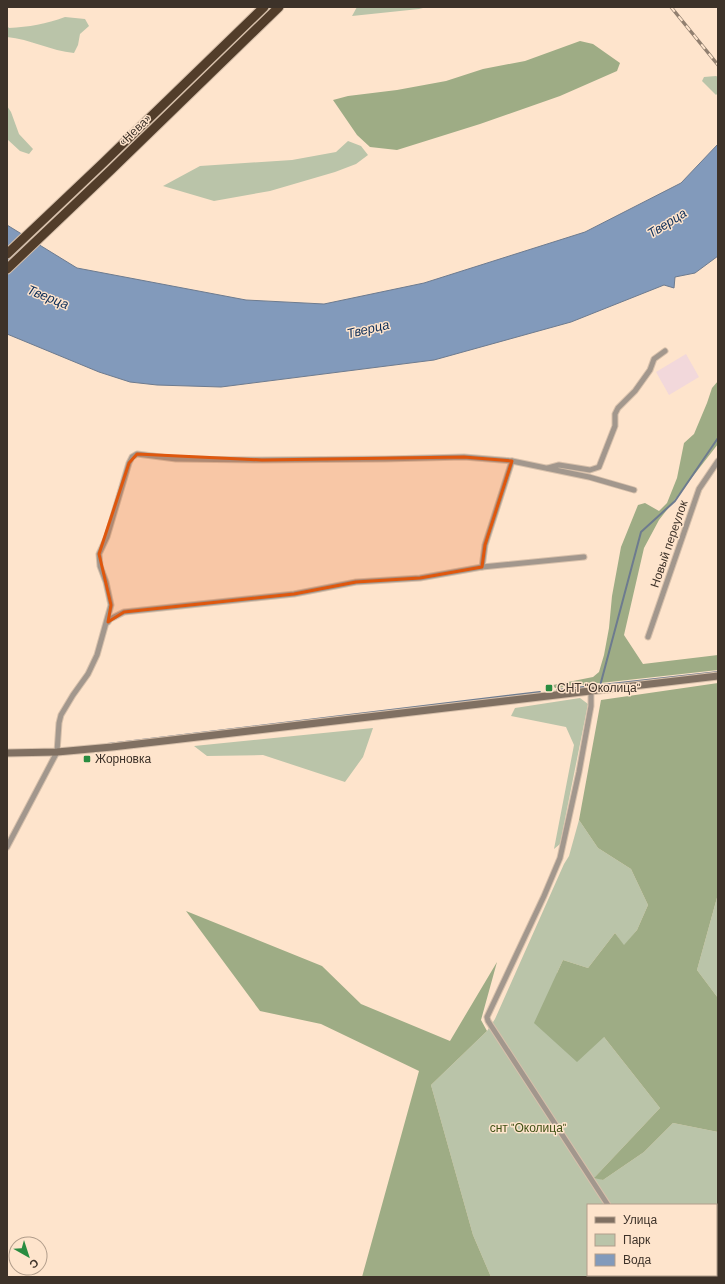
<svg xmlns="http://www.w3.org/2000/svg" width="725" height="1284" viewBox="0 0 725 1284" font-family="'DM Sans',sans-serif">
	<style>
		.industrial { fill: #f2d8db }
		.green { fill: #bac4a9; fill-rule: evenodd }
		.forest { fill: #9eac85 }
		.water { fill: #829abb; stroke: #6d7b8f }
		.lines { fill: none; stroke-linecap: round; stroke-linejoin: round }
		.stream { stroke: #6d7b8f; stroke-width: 2 }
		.minor-casing { stroke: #d7c0ab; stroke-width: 7 }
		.secondary-casing { stroke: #d7c0ab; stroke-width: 9 }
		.motorway-casing { stroke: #d7c0ab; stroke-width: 11 }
		.minor { stroke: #a2978d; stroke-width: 5 }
		.secondary { stroke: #807062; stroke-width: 7 }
		.motorway { stroke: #523d2a; stroke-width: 9 }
		.rail-casing { stroke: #928070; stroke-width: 3.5 }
		.rail { stroke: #fee4cc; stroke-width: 2; stroke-dasharray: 6; stroke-linecap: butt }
		.marked { fill: #df570d; fill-opacity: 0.2; stroke: #df570d; stroke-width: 3; stroke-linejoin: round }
		.poi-dot { fill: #298c40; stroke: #fee4cc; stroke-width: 1.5 }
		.labels { text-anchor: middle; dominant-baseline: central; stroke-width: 3; stroke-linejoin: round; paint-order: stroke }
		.street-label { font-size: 12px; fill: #3d3229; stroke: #fee4cc }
		.poi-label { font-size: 12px; fill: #3d3229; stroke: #fee4cc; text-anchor: start }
		.park-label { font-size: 12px; fill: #415115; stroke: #fee4cc }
		.water-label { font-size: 13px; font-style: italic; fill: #0e2f5a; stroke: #fee4cc }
	</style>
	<rect width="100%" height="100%" fill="#fee4cc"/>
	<polygon class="industrial" points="686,354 699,377 669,395 656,372"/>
	<g class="green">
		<polygon points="357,7 427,7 419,9 352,16"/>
		<path d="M 65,17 L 85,19 L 89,26 L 80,34 L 78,45 L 74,53 C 51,51 30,39 7,37 L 7,26 L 9,28 C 29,27 46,24 65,17 Z"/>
		<polygon points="716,76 718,77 718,93 716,95 702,81 704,77"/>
		<polygon points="7,106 11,112 19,134 33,149 29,154 20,151 7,139"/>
		<polygon points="348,141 361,146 368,155 356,164 335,172 270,191 214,201 163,186 200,166 292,160 336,152"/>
		<polygon points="580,698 588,704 560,844 554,849 574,745 566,727 511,716 515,708"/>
		<polygon points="373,728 363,757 345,782 263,755 207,756 194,746"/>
		<path d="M 579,820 L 598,848 L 631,869 L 648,905 L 637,930 L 624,946 L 615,933 L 588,968 L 563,960 L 557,973 L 604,1037 L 660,1108 L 595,1177 L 603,1180 L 644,1152 L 673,1123 L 718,1132 L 718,1277 L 491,1277 L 473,1235 L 431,1085 L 487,1031 L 495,1019 L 564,864 L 569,856 ZM 588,1205 L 716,1205 L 716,1275 L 588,1275 Z"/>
		<polygon points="718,894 718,998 697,970"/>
	</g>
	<g class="forest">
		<polygon points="580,41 593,44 620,63 617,71 560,96 480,124 397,150 370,147 357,135 333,100 348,96 397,90 446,81 483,69 525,61"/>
		<polygon points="718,381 718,444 659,520 644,548 624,635 643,664 718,655 718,670 555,688 553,685 593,677 599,672 604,655 609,628 612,596 621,547 638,505 645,503 659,511 667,503 677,478 684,443 694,434 707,403 712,388"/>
		<polygon points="718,683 718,894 697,970 718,998 718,1132 673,1123 644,1152 603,1180 594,1178 660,1108 604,1037 577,1062 534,1023 563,960 588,968 615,933 624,945 637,930 648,905 631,869 598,848 579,820 601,700"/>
		<polygon points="186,911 322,966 361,1004 450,1041 497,962 481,1020 487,1031 431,1085 473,1235 491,1277 362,1277 419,1071 321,1024 260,1011"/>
	</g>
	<polygon class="water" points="718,144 718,256 695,273 675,277 674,288 664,285 571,322 434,360 221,387 157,385 130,382 99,372 7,334 7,225 77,268 246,300 324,304 424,283 585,232 681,183"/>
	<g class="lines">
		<g class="stream">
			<polyline points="600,686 641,532 675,501 718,438"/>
			<polyline points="557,690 718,672"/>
			<polyline points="108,744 540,692"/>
		</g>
		<g class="minor-casing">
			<g id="minor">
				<polyline points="548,468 559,465 590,470 599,467 615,426 615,414 618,408 635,391 650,370 654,359 665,351"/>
				<polyline points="482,567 485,545 512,461"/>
				<polyline points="108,622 110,619 124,612 294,594 356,582 420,578 482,567 584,557"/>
				<polyline points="648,637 699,489 718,461"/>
				<polyline points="591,691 591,706 579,772 560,858 544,896 487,1017 488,1021 608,1205"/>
				<polyline points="7,847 57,752 59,723 61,715 73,695 88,674 97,655 111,605 106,582 100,566 99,554 107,537 129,463 132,457 137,454 176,459 262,460 385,459 464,457 512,461 589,477 634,490"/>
				<polyline points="655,1275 656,1277"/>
			</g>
		</g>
		<g class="secondary-casing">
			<polyline id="secondary" points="7,753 57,752 112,747 718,676"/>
		</g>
		<g class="motorway-casing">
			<g id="motorway">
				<polyline points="7,254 103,163 264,7"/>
				<polyline points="7,269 111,170 279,7"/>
			</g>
		</g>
		<use href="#minor" class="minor"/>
		<use href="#secondary" class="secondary"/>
		<use href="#motorway" class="motorway"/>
		<g class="rail-casing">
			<polyline id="rail" points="671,7 718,65"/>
		</g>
		<use href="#rail" class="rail"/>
	</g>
	<path class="marked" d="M 137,454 L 262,460 L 464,457 L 512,461 L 485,545 L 482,567 L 420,578 L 356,582 L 294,594 L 124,612 L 108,622 L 111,605 L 99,554 L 129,463 Z"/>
	<g class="poi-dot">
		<rect x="545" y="684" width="8" height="8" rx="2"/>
		<rect x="83" y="755" width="8" height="8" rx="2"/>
	</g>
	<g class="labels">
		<g class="street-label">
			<text transform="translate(135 130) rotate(-44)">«Нева»</text>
			<text transform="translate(669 544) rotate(-71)">Новый переулок</text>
		</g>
		<g class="poi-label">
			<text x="557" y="688">СНТ "Околица"</text>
			<text x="95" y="759">Жорновка</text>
		</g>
		<g class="park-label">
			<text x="528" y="1128">снт "Околица"</text>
		</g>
		<g class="water-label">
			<text transform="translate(667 223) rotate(-32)">Тверца</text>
			<text transform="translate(48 297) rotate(22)">Тверца</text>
			<text transform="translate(368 329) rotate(-13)">Тверца</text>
		</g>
	</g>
	<rect width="725" height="1284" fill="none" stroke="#3d3229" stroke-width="16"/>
	<rect x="587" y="1204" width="130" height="72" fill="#fee4cc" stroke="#b19d8b"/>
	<rect x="595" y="1217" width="20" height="6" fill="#807062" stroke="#b19d8b"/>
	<text x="623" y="1224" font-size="12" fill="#3d3229">Улица</text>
	<rect x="595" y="1234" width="20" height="12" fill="#bac4a9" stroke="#b19d8b"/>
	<text x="623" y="1244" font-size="12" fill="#3d3229">Парк</text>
	<rect x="595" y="1254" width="20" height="12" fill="#829abb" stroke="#b19d8b"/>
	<text x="623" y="1264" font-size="12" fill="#3d3229">Вода</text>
	<g transform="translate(28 1256) rotate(141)"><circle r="19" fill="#fee4cc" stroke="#b19d8b"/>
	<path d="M0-3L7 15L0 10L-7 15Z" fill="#298c40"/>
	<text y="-6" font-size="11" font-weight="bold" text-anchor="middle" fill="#3d3229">С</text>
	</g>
</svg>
